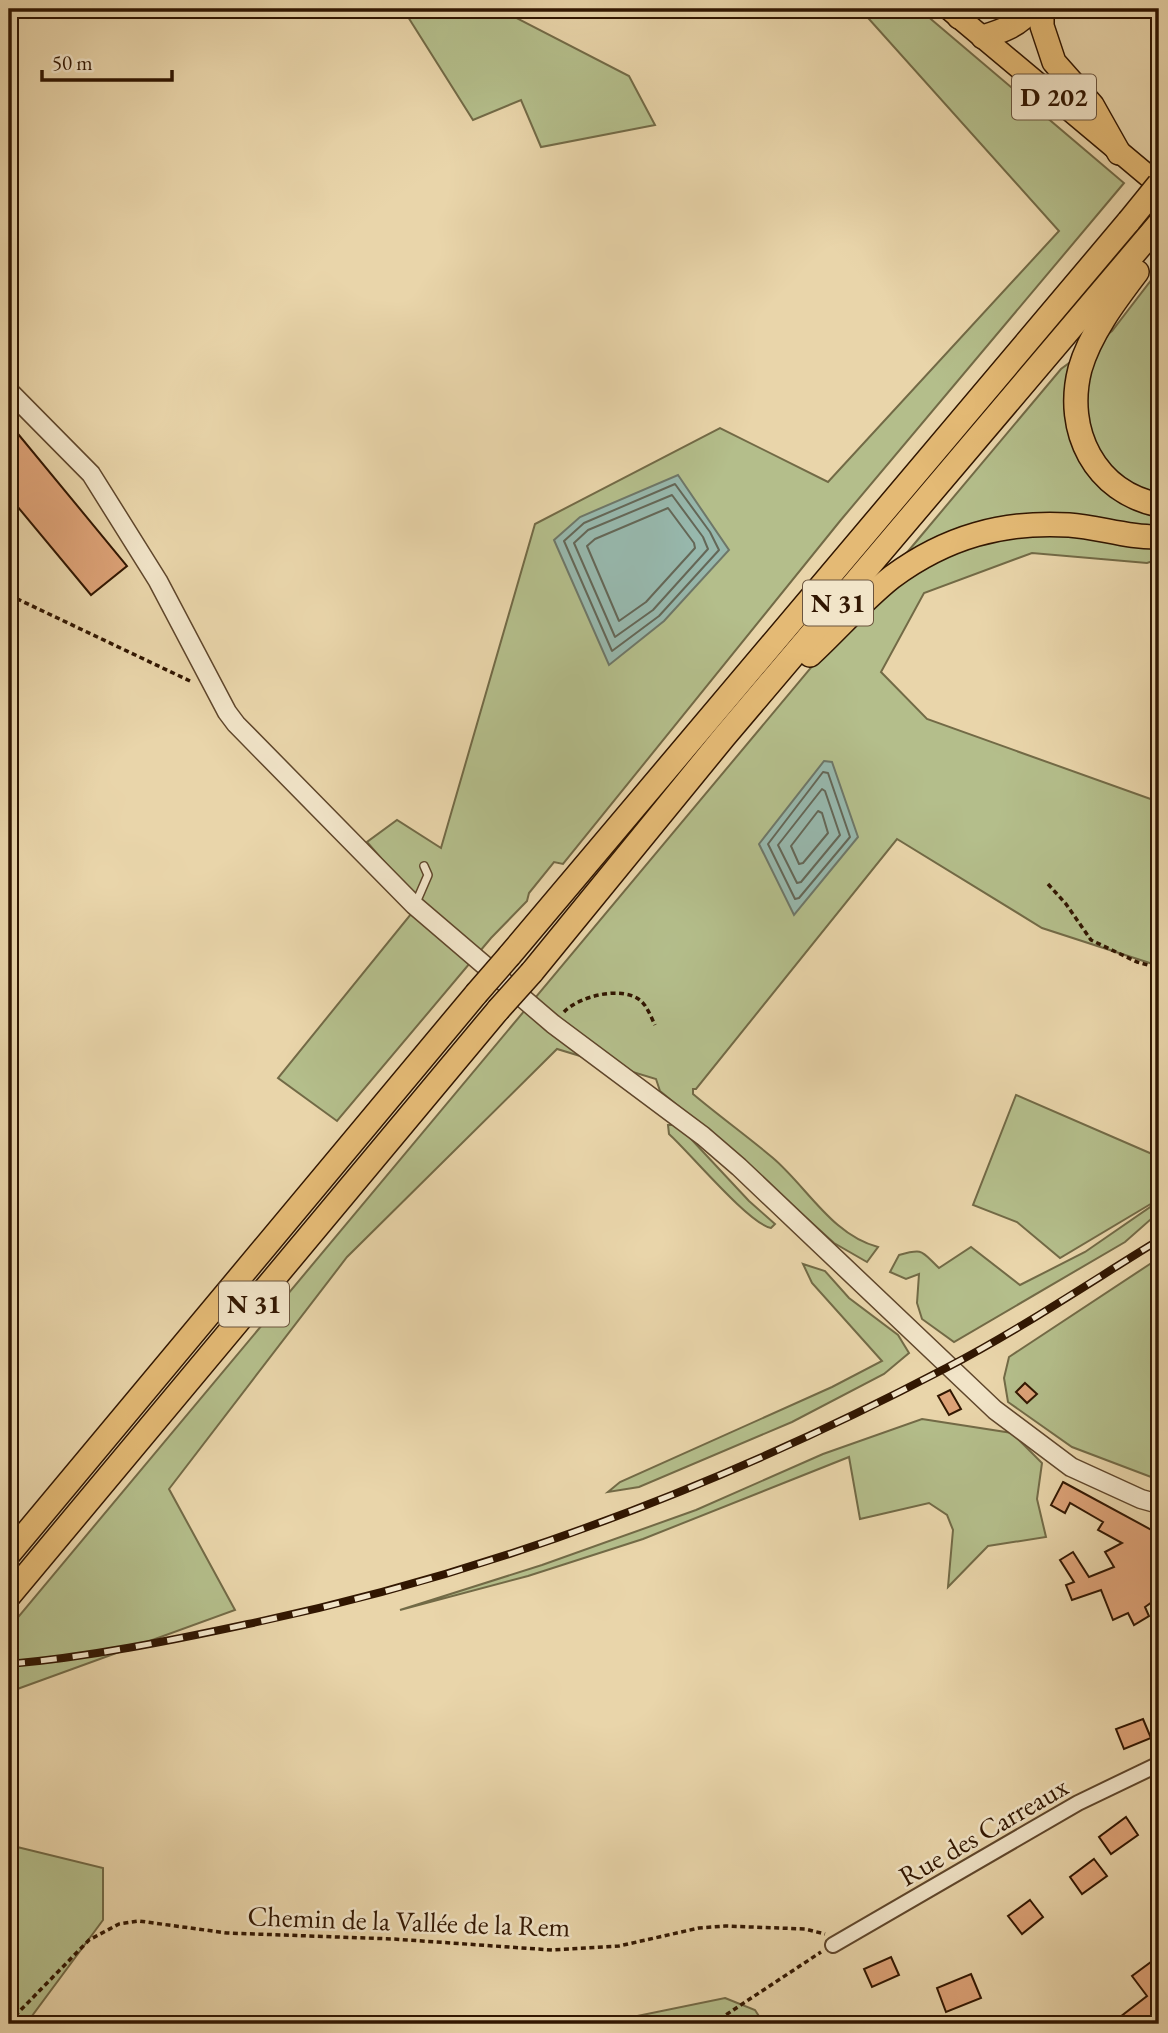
<svg xmlns="http://www.w3.org/2000/svg" width="1168" height="2033" viewBox="0 0 1168 2033" font-family="'EB Garamond',serif">
	<style>
		.green { fill: #b4be8b; stroke: #726a46; stroke-width: 2 }
		.water { fill: #97b8ad; stroke: #6e7768; stroke-width: 2 }
		.lines { fill: none; stroke-linecap: round; stroke-linejoin: round }
		.shore { stroke: #646757; stroke-width: 2 }
		.building { fill: #dea378; stroke: #311601; stroke-width: 2 }
		.service-casing { stroke: #5f462b; stroke-width: 10 }
		.minor-casing { stroke: #5f462b; stroke-width: 18 }
		.tertiary-casing { stroke: #5f462b; stroke-width: 21 }
		.primary-casing { stroke: #311601; stroke-width: 24 }
		.trunk-casing { stroke: #311601; stroke-width: 26 }
		.path { stroke: #311601; stroke-width: 3.5; stroke-dasharray: 5 3.5; stroke-linecap: butt }
		.service { stroke: #f1e4c8; stroke-width: 7 }
		.minor { stroke: #f1e4c8; stroke-width: 14 }
		.tertiary { stroke: #f1e4c8; stroke-width: 18 }
		.primary { stroke: #e4ba75; stroke-width: 21 }
		.trunk { stroke: #e4ba75; stroke-width: 23 }
		.rail-casing { stroke: #311601; stroke-width: 8 }
		.rail { stroke: #f1e4c8; stroke-width: 5; stroke-dasharray: 16; stroke-linecap: butt }
		.trunk-bridge-casing { stroke: #311601; stroke-width: 26; stroke-linecap: butt }
		.trunk-bridge { stroke: #e4ba75; stroke-width: 23 }
		.labels { text-anchor: middle; dominant-baseline: central; stroke-width: 5; stroke-linejoin: round; paint-order: stroke }
		.shield { fill: #f1e4c8; stroke: #6b543d; stroke-width: 2 }
		.shield-label { font-size: 26px; font-weight: bold; fill: #311601 }
		.street-label { font-size: 28px; fill: #311601; stroke: #f1e4c8 }
	</style>
	<rect width="100%" height="100%" fill="#e9d5aa"/>
	<filter id="stains"><feTurbulence type="fractalNoise" baseFrequency=".00286" numOctaves="4"/><feColorMatrix values="0 0 0 0 .2 0 0 0 0 .09 0 0 0 0 .02 0 0 0 .5 -.17"/></filter>
	<radialGradient id="worn" r=".72"><stop offset=".6" stop-color="#630" stop-opacity="0"/><stop offset="1" stop-color="#630" stop-opacity=".3"/></radialGradient>
	<g class="green">
		<polygon points="403,9 443,9 445,12 507,13 629,76 655,125 541,147 521,100 473,120"/>
		<polygon points="860,9 919,9 1124,183 840,521 563,864 554,862 529,893 527,901 491,938 337,1121 278,1078 420,903 367,842 397,820 441,848 535,524 720,428 828,482 1059,231"/>
		<path d="M 1159,270 L 1159,559 L 1147,563 L 1032,553 L 924,593 L 881,672 L 927,719 L 1159,802 L 1159,966 L 1042,928 L 897,839 L 696,1089 L 693,1089 L 693,1094 C 719,1116 747,1136 773,1158 C 807,1187 832,1235 878,1247 L 867,1262 L 834,1243 L 727,1146 L 660,1091 L 656,1079 L 557,1049 L 347,1257 L 169,1489 L 235,1610 L 9,1692 L 9,1628 L 915,543 L 1061,369 L 1112,331 Z"/>
		<polygon points="1016,1095 1159,1157 1159,1199 1060,1258 1017,1222 973,1205"/>
		<path d="M 668,1125 L 678,1125 L 749,1201 L 775,1224 L 771,1228 C 749,1224 690,1153 669,1134 Z"/>
		<path d="M 1159,1201 L 1159,1216 L 1151,1219 L 1125,1242 L 954,1342 L 922,1319 L 917,1303 L 919,1274 L 906,1279 L 890,1272 L 899,1255 C 924,1248 921,1251 939,1268 L 971,1247 L 1020,1285 L 1085,1252 Z"/>
		<polygon points="1159,1258 1159,1480 1072,1447 1008,1402 1004,1378 1009,1357"/>
		<polygon points="803,1264 825,1271 849,1298 898,1335 909,1353 884,1374 792,1422 639,1487 608,1492 620,1482 832,1387 882,1361 812,1283"/>
		<polygon points="922,1419 1012,1433 1042,1463 1037,1499 1046,1537 988,1546 948,1587 953,1530 947,1515 929,1503 860,1519 849,1457 643,1539 528,1576 400,1610 542,1565 696,1510 823,1454"/>
		<polygon points="9,1845 103,1868 103,1920 26,2024 9,2024"/>
		<polygon points="725,1998 755,2010 764,2024 561,2024 608,2022"/>
	</g>
	<g class="water">
		<polygon points="678,475 729,550 664,621 609,665 554,540 580,517"/>
		<polygon points="824,761 832,762 858,837 794,915 759,844"/>
	</g>
	<g class="lines">
		<g class="shore">
			<polygon points="675,484 710,532 719,550 659,616 612,651 564,541 584,523"/>
			<polygon points="672,495 703,537 708,549 653,610 615,637 574,543 588,530"/>
			<polygon points="668,508 694,543 695,548 646,602 619,621 587,546 595,539"/>
			<polygon points="823,772 828,773 850,837 799,898 795,899 768,844"/>
			<polygon points="822,789 825,791 840,835 801,882 797,883 778,845"/>
			<polygon points="818,811 822,813 828,833 803,863 799,864 791,846"/>
		</g>
	</g>
	<g class="building">
		<polygon points="9,423 127,566 91,595 17,506 9,513"/>
		<polygon points="1025,1383 1037,1394 1027,1403 1016,1392"/>
		<polygon points="950,1390 961,1409 949,1415 938,1396"/>
		<polygon points="1063,1482 1159,1534 1159,1597 1145,1607 1149,1616 1134,1625 1128,1613 1113,1620 1101,1590 1072,1600 1066,1585 1074,1582 1060,1560 1073,1552 1089,1577 1114,1567 1105,1552 1122,1543 1098,1530 1103,1522 1070,1503 1065,1513 1051,1505"/>
		<polygon points="1143,1719 1151,1738 1124,1749 1116,1729"/>
		<polygon points="1126,1817 1138,1835 1111,1854 1099,1837"/>
		<polygon points="1094,1859 1107,1876 1082,1894 1070,1877"/>
		<polygon points="1030,1900 1043,1917 1022,1934 1008,1916"/>
		<polygon points="1159,1956 1159,2024 1111,2024 1147,1996 1132,1976"/>
		<polygon points="891,1957 899,1975 872,1987 864,1969"/>
		<polygon points="971,1974 981,1998 946,2012 937,1988"/>
	</g>
	<g class="lines">
		<g class="service-casing">
			<polyline id="service" points="415,905 428,875 424,866"/>
		</g>
		<g class="minor-casing">
			<polyline id="minor" points="833,1945 1078,1803 1159,1764"/>
		</g>
		<g class="tertiary-casing">
			<polyline id="tertiary" points="9,391 91,474 158,581 227,712 236,724 414,905 553,1024 703,1136 739,1167 995,1410 1071,1467 1141,1499 1159,1504"/>
		</g>
		<g class="primary-casing">
			<polyline id="primary" points="949,9 1159,185"/>
		</g>
		<g class="trunk-casing">
			<g id="trunk">
				<polyline points="1042,9 1042,26 1054,62 1092,105 1119,153"/>
				<polyline points="959,17 972,9"/>
				<path d="M 983,37 C 1002,31 1020,25 1031,9"/>
				<path d="M 1137,272 C 1115,301 1090,334 1080,369 C 1064,431 1095,492 1159,505"/>
				<path d="M 810,655 C 837,630 864,599 892,577 C 946,537 1003,521 1069,525 C 1099,527 1128,538 1159,537"/>
				<polyline points="509,956 1129,221"/>
				<polyline points="532,972 724,737 1159,224"/>
				<polyline points="9,1554 476,994"/>
				<polyline points="9,1596 498,1010"/>
			</g>
		</g>
		<g class="path">
			<polyline points="9,595 190,681"/>
			<polyline points="1048,884 1066,904 1091,940 1137,962 1159,968"/>
			<path d="M 564,1012 C 579,996 623,985 641,1001 C 647,1006 651,1017 655,1025"/>
			<polyline points="9,2022 89,1940 119,1924 139,1921 227,1933 393,1939 552,1950 619,1946 699,1928 725,1926 805,1929 825,1934"/>
			<polyline points="712,2024 821,1952"/>
		</g>
		<use href="#service" class="service"/>
		<use href="#minor" class="minor"/>
		<use href="#tertiary" class="tertiary"/>
		<use href="#primary" class="primary"/>
		<use href="#trunk" class="trunk"/>
		<g class="rail-casing">
			<path id="rail" d="M 9,1664 C 89,1657 169,1641 248,1624 C 493,1573 725,1484 946,1368 C 1019,1330 1089,1283 1159,1240"/>
		</g>
		<use href="#rail" class="rail"/>
		<g class="trunk-bridge-casing">
			<g id="trunk-bridge">
				<polyline points="1129,221 1159,184"/>
				<polyline points="476,994 509,956"/>
				<polyline points="498,1010 532,972"/>
			</g>
		</g>
		<use href="#trunk-bridge" class="trunk-bridge"/>
	</g>
	<g class="labels">
		<g class="shield">
			<rect x="1012" y="74.5" width="84" height="45" rx="5"/>
			<rect x="803" y="580.5" width="70" height="45" rx="5"/>
			<rect x="219" y="1281.5" width="70" height="45" rx="5"/>
		</g>
		<g class="shield-label">
			<text x="1054" y="97">D 202</text>
			<text x="838" y="603">N 31</text>
			<text x="254" y="1304">N 31</text>
		</g>
		<g class="street-label">
			<text transform="translate(983 1831) rotate(-30)">Rue des Carreaux</text>
			<text transform="translate(409 1921) rotate(2)">Chemin de la Vallée de la Rem</text>
		</g>
	</g>
	<rect width="1168" height="2033" fill="none" stroke="#e9d5aa" stroke-width="35"/>
	<rect x="10" y="10" width="1147" height="2012" fill="none" stroke="#311601" stroke-width="3.5"/>
	<rect x="18" y="18" width="1133" height="1998" fill="none" stroke="#311601" stroke-width="2"/>
	<path d="M42 70v10h130v-10" fill="none" stroke="#311601" stroke-width="3.5"/>
	<text x="52" y="70" font-size="21" fill="#311601" stroke="#f1e4c8" stroke-width="5" paint-order="stroke">50 m</text>
	<rect width="100%" height="100%" filter="url(#stains)"/>
	<rect width="100%" height="100%" fill="url(#worn)"/>
</svg>
